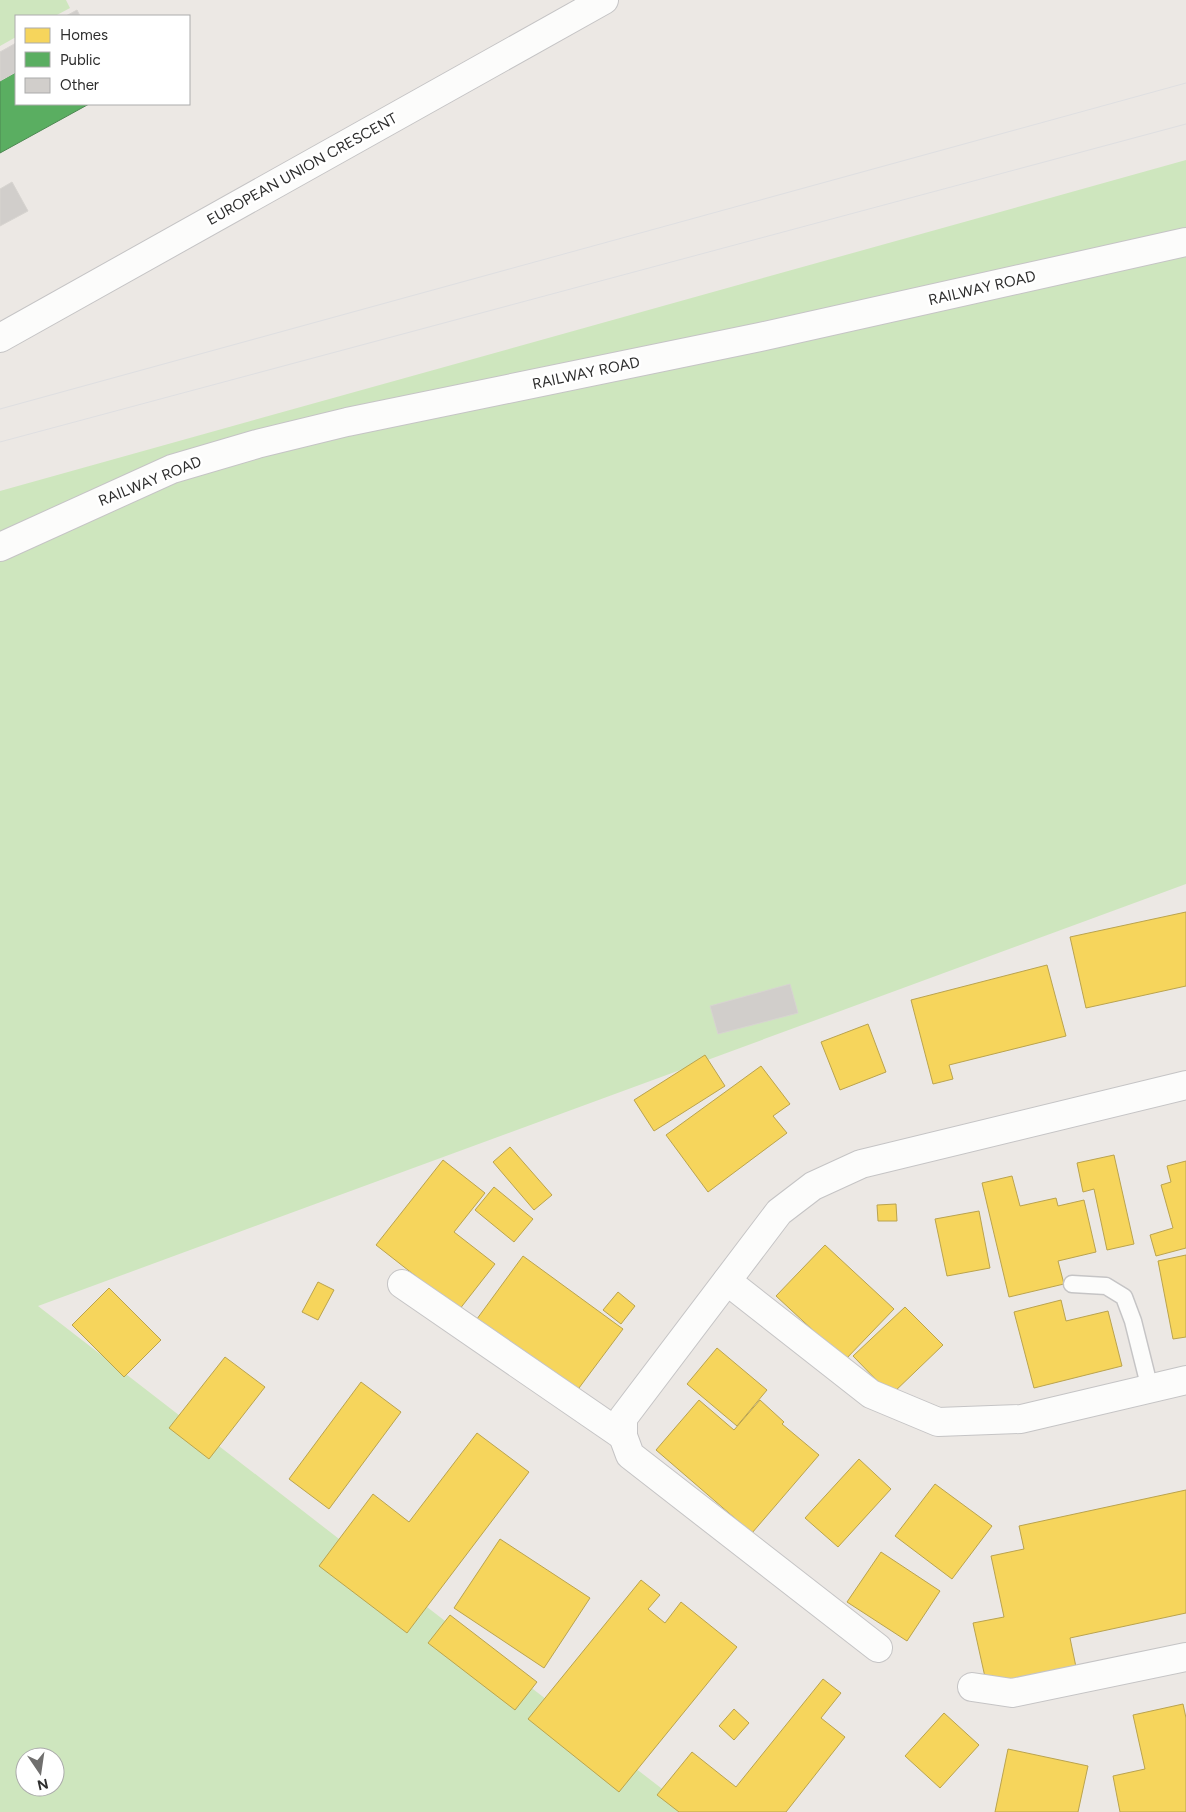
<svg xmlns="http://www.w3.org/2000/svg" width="1186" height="1812" viewBox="0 0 1186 1812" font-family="Figtree,sans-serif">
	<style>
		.green { fill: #cee6be; fill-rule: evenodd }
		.homes { fill: #f6d55c; stroke: #baa34e }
		.public { fill: #5aae61; stroke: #4d8852 }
		.building { fill: #d1cecb; stroke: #d7d4d0 }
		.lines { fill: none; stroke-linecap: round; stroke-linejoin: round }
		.service-casing { stroke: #c5c4c5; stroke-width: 19 }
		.minor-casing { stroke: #c5c4c5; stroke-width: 30 }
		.service { stroke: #fcfcfb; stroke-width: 16 }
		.minor { stroke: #fcfcfb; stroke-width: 28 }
		.tram { stroke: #dfdfe1; stroke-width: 1 }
		.labels { text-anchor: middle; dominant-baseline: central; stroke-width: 5; stroke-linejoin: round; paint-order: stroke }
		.street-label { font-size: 15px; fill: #2e2e2e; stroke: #fff }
	</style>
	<rect width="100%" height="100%" fill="#ece8e4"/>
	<g class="green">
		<polygon points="0,0 66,0 70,8 55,16 16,16 16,37 0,46"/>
		<path d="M 1186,160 L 1186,884 L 38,1306 L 692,1812 L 0,1812 L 0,491 ZM 25,1757 L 55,1757 L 55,1787 L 25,1787 Z"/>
	</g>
	<g class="homes">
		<polygon points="1186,912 1186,986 1086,1008 1070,937"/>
		<polygon points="1047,965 1066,1036 949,1065 953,1079 933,1084 911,1000"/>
		<polygon points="868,1024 886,1072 840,1090 821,1042"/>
		<polygon points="705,1055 725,1086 654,1131 634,1100"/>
		<polygon points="761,1066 790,1104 773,1116 787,1133 708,1192 666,1135"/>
		<polygon points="510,1147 552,1195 534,1210 493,1162"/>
		<polygon points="1114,1155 1134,1244 1107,1250 1094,1189 1083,1192 1077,1163"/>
		<polygon points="443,1160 485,1193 454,1232 495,1264 459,1310 376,1245"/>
		<polygon points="1186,1161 1186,1248 1156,1256 1150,1235 1173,1228 1161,1185 1171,1182 1167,1166"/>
		<polygon points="1012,1176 1020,1206 1056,1198 1058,1206 1084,1200 1096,1252 1058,1261 1064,1284 1009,1297 982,1183"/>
		<polygon points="494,1187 533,1219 514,1242 475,1210"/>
		<polygon points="896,1204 897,1221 878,1221 877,1205"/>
		<polygon points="979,1211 990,1268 947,1276 935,1219"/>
		<polygon points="825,1245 894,1309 845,1360 776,1296"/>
		<polygon points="1186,1255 1186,1337 1173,1339 1158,1261"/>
		<polygon points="523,1256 623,1329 573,1396 474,1323"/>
		<polygon points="318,1282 334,1290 318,1320 302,1312"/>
		<polygon points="109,1288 161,1340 124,1377 72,1325"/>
		<polygon points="618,1292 635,1306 621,1324 603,1310"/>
		<polygon points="1061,1300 1066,1321 1108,1311 1122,1366 1034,1388 1014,1312"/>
		<polygon points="905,1307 943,1345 891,1395 853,1356"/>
		<polygon points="717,1348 767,1390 737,1426 687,1384"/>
		<polygon points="225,1357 265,1387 209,1459 169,1428"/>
		<polygon points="361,1382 401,1412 329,1509 289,1479"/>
		<polygon points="699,1400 734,1430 760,1400 784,1422 782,1424 819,1455 752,1533 656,1450"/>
		<polygon points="477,1433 529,1472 407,1633 319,1566 373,1494 409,1522"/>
		<polygon points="859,1459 891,1489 838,1547 805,1518"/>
		<polygon points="935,1484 992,1526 952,1579 895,1536"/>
		<polygon points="1186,1490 1186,1613 1070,1638 1076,1667 987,1686 973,1623 1004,1617 991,1556 1024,1549 1019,1526"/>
		<polygon points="500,1539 590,1598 544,1668 454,1608"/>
		<polygon points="881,1552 940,1591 907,1641 847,1602"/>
		<polygon points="641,1580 660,1595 648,1609 665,1623 681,1602 737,1647 619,1792 528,1719"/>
		<polygon points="450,1615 537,1682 515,1710 428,1643"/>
		<polygon points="823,1679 841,1693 821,1718 845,1737 786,1812 679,1812 657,1795 692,1752 736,1787"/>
		<polygon points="1183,1704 1186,1718 1186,1812 1120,1812 1113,1776 1145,1769 1133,1715"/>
		<polygon points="734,1709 749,1723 734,1740 719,1726"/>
		<polygon points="944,1713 979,1745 940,1788 905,1756"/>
		<polygon points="1008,1749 1088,1766 1078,1812 995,1812"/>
	</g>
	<polygon class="public" points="16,72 16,104 89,104 0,153 0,81"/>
	<g class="building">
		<polygon points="77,10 80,16 66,16"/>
		<polygon points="16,43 16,72 0,81 0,52"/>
		<polygon points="12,182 28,211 0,226 0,189"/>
		<polygon points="790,984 798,1013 718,1034 710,1006"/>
	</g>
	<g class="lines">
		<g class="service-casing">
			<polyline id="service" points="1072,1284 1106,1286 1124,1297 1133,1321 1150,1389"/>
		</g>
		<g class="minor-casing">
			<g id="minor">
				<polyline points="0,338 604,0"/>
				<polyline points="0,547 172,469 257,444 347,422 760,337 1186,242"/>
				<polyline points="727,1281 871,1394 938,1422 1021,1419 1186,1380"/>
				<polyline points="402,1284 623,1436"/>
				<polyline points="878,1648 630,1455 623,1436 623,1418 779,1212 813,1186 861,1164 1186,1085"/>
				<polyline points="972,1687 1012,1693 1186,1657"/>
			</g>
		</g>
		<use href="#service" class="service"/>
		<use href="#minor" class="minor"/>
		<g class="tram">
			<polyline points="0,409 1186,83"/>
			<polyline points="0,442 1186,124"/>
		</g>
	</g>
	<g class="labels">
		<g class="street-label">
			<text transform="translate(302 169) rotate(-29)">EUROPEAN UNION CRESCENT</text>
			<text transform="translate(982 288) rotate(-13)">RAILWAY ROAD</text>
			<text transform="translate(586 373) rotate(-12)">RAILWAY ROAD</text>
			<text transform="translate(150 481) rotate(-22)">RAILWAY ROAD</text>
		</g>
	</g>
	<rect x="15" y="15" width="175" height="90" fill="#ffffff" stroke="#ababab"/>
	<rect x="25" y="28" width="25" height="15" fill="#f6d55c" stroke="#ababab"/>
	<text x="60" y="40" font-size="15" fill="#2e2e2e">Homes</text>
	<rect x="25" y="52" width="25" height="15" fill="#5aae61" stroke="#ababab"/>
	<text x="60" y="65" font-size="15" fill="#2e2e2e">Public</text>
	<rect x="25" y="78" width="25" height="15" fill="#d1cecb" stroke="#ababab"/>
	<text x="60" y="90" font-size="15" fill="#2e2e2e">Other</text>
	<g transform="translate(40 1772) rotate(167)"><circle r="24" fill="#ffffff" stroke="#ababab"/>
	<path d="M0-4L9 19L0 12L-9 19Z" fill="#706f6e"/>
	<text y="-8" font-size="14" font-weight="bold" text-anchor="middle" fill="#2e2e2e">N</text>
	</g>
</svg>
